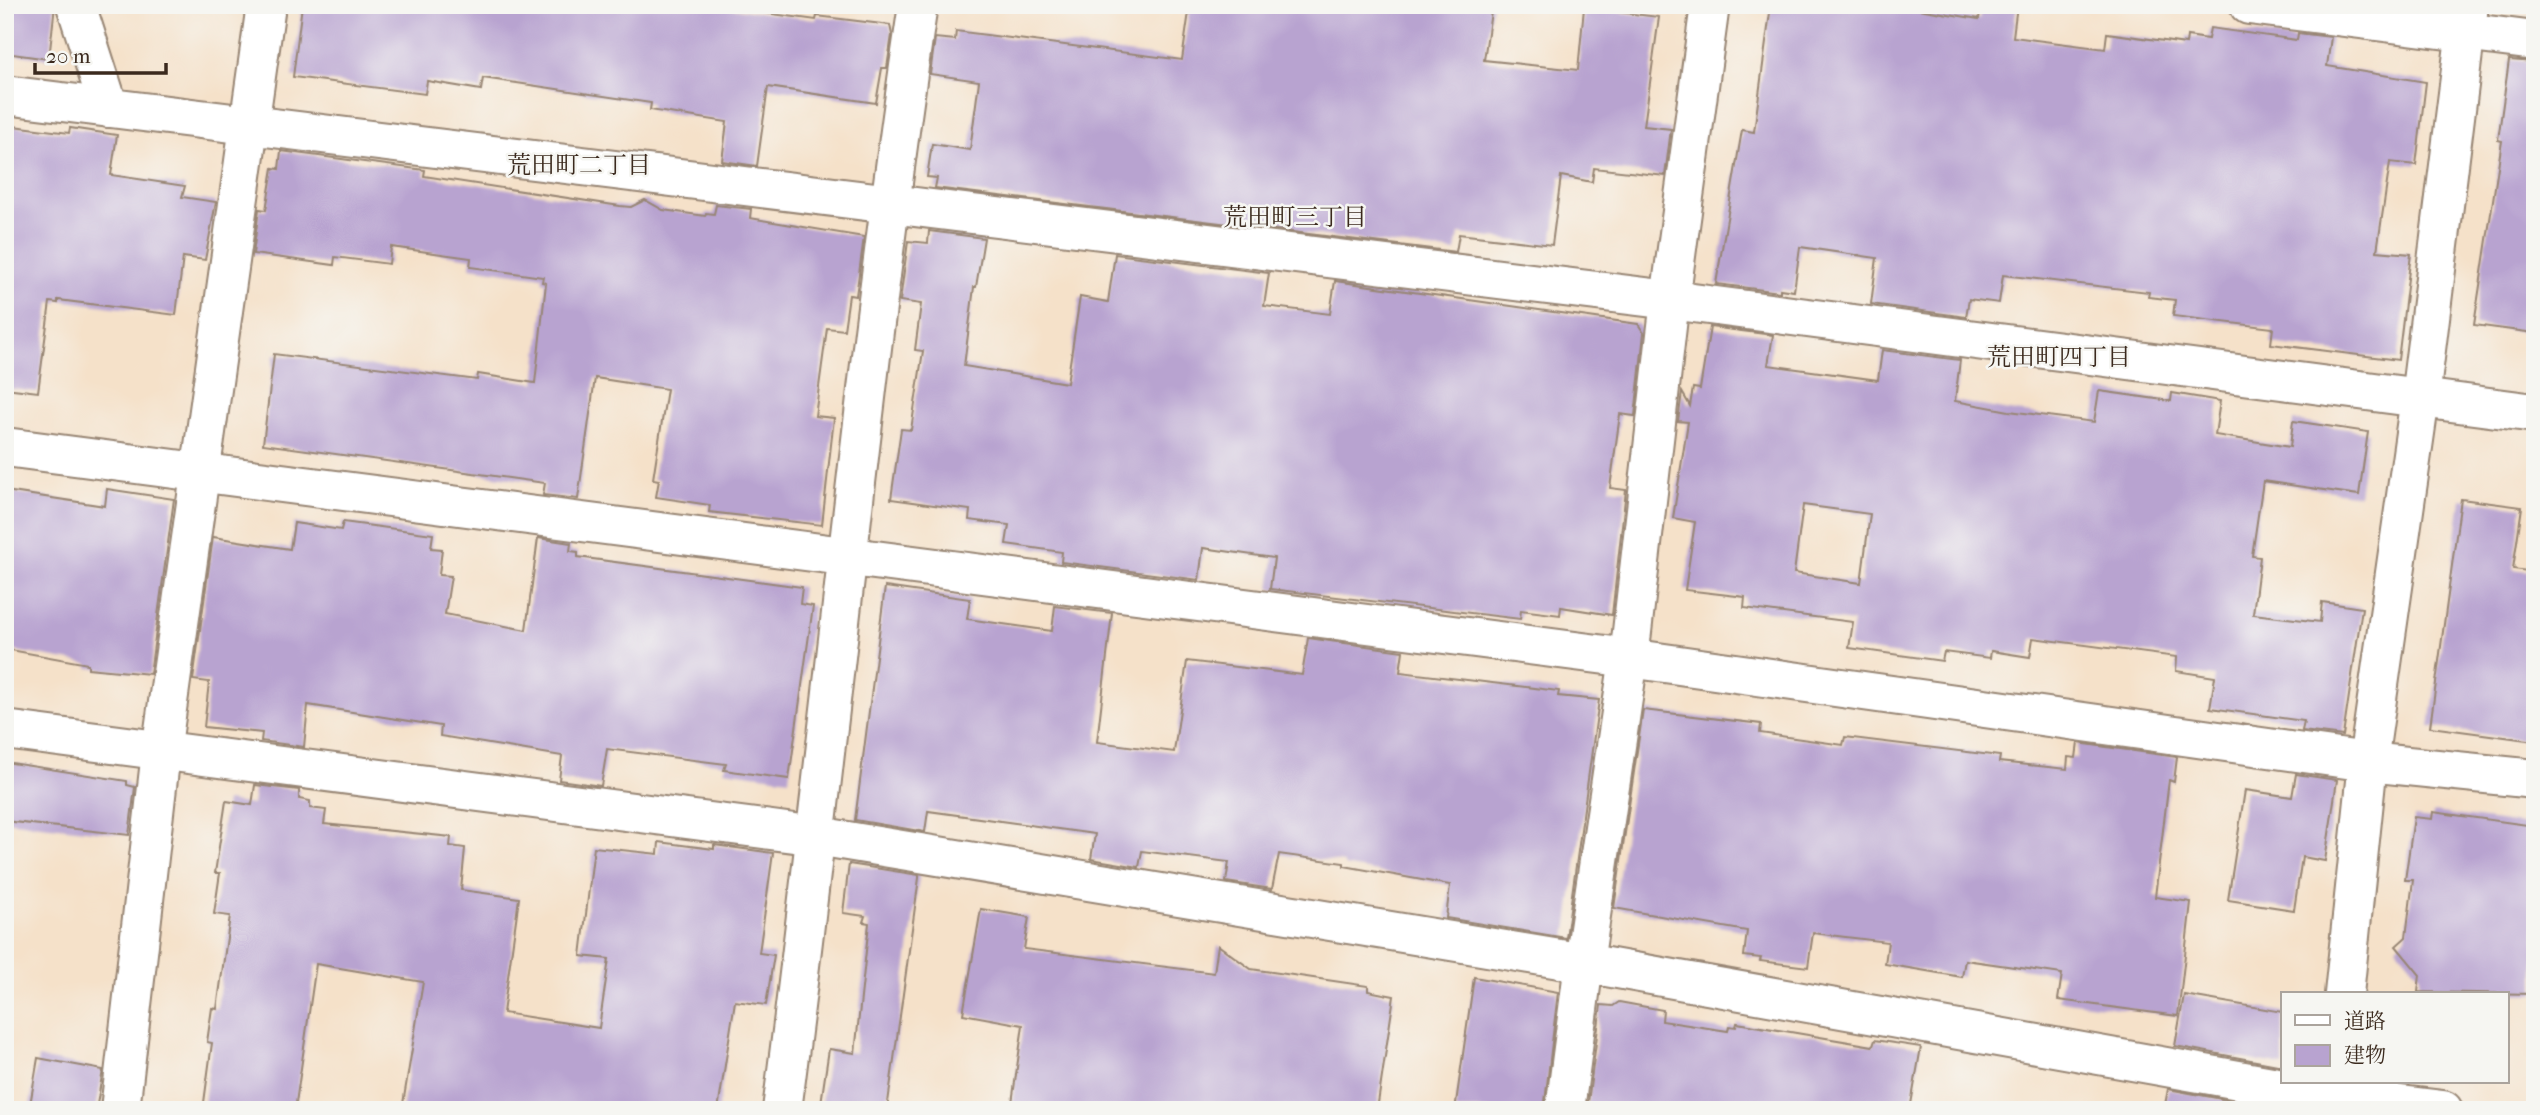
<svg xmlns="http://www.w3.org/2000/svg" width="2540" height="1115" viewBox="0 0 2540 1115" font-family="'IM FELL French Canon','Noto Serif JP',serif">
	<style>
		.building { fill: #b8a3d0; fill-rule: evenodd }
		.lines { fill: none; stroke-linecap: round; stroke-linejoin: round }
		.minor-casing { stroke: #988674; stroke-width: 42 }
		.minor { stroke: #fff; stroke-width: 38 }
		.labels { text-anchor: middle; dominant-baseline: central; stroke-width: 5; stroke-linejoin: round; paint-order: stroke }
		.neighbourhood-label { font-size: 24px; fill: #3b2a1e; stroke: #f6f6f2 }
	</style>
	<rect width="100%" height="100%" fill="#f6f6f2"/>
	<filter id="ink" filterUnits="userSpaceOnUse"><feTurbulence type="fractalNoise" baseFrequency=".0143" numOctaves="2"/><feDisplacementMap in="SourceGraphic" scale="14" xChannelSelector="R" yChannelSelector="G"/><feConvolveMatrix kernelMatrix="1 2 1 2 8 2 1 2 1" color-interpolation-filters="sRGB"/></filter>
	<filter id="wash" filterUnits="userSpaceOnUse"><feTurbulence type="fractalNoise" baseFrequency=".00686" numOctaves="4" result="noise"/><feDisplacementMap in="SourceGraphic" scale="28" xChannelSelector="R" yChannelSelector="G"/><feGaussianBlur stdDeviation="1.57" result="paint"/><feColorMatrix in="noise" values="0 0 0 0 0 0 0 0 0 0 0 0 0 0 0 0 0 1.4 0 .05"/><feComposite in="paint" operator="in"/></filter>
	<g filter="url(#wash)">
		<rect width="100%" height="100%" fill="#f5e1c9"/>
		<g id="blocks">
			<g class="building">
				<polygon points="5,5 55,5 49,59 5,53"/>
				<polygon points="302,5 496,5 551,13 551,5 708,5 816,20 817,16 890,25 892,35 887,68 882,68 876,103 768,87 757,166 722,161 727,122 650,110 651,103 483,78 481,90 427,81 425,94 293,77"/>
				<polygon points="1190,5 1492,5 1484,60 1578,70 1584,8 1659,17 1644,126 1671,129 1665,176 1594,168 1592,182 1561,176 1552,245 1459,234 1456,252 935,188 937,178 927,177 932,144 970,150 979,81 930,74 935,38 955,40 956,31 1182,60"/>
				<polygon points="1771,5 1894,5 1979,19 1981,5 2017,5 2013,37 2105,49 2107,33 2186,44 2187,36 2208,39 2210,28 2297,40 2298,33 2331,37 2327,66 2426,82 2416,165 2390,162 2377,251 2411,254 2398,360 2271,344 2273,328 2173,316 2175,300 2148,297 2149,292 2003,275 1999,303 1969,299 1966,317 1871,304 1877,258 1800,247 1794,291 1780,289 1780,292 1716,284 1742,130 1754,132"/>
				<polygon points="2509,60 2535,62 2535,333 2474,325 2502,141 2498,140"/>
				<polygon points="5,125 69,133 70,128 117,135 111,175 185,186 182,197 216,202 205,260 183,257 176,315 58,300 58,303 50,302 38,392 5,388"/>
				<polygon points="281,151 425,170 424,176 620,206 631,207 645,200 663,210 705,216 706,213 714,214 716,205 751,209 750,218 864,237 856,296 849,295 844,330 827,328 815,416 834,418 822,525 709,512 710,505 656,497 659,480 653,479 667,389 595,378 578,499 543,495 545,483 263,444 274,354 477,380 478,374 535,383 546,283 542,282 543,277 470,267 471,258 391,247 389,264 335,257 334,265 253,254 259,209 266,210 273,168 279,169"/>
				<polygon points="929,231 984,238 976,287 974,287 964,366 1067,383 1080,297 1108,302 1115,254 1269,273 1264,306 1330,314 1335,281 1638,324 1644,333 1635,416 1620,414 1610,488 1626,490 1612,615 1561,607 1560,615 1521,610 1520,619 1270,589 1274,558 1203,548 1199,580 1061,562 1062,552 1006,544 1009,525 969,520 970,510 891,499 901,429 911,430 923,351 915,350 921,304 900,301 908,241 928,243"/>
				<path d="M 1710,327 L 1773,335 L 1768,365 L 1878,380 L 1882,350 L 1960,360 L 1955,401 L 2009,411 L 2094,422 L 2099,391 L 2171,401 L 2172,393 L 2220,401 L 2215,435 L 2290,447 L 2293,421 L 2368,432 L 2359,495 L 2263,481 L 2252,556 L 2260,557 L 2253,614 L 2320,622 L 2322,602 L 2362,608 L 2343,736 L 2302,731 L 2304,721 L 2210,708 L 2215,677 L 2176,671 L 2177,657 L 2033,638 L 2030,657 L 1991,651 L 1990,658 L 1944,652 L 1942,661 L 1849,648 L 1853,622 L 1744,608 L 1745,597 L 1685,590 L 1695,522 L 1673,518 L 1688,422 L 1678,421 L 1682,392 L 1690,406 L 1693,388 L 1700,389 ZM 1803,505 L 1870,514 L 1861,583 L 1794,573 Z"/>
				<polygon points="107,489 174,499 150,674 88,668 88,664 5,649 5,491 105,506"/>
				<polygon points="2461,499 2522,507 2513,569 2535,572 2535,741 2430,727"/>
				<polygon points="343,522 433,534 431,548 442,549 439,575 451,576 445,614 526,630 538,538 571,543 570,551 578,552 578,557 802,587 800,604 813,606 789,779 724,770 726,764 607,749 601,786 559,780 562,756 440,736 441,726 308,705 304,747 261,741 262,733 204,727 209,682 193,680 213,537 290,549 294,523 341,530"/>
				<polygon points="885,587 970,599 967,619 1052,631 1055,606 1112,613 1097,742 1174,752 1187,661 1302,675 1308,638 1403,651 1400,672 1559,691 1558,696 1599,700 1566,938 1446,918 1450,885 1344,866 1344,863 1279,854 1272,889 1226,882 1229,862 1142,851 1139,867 1091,859 1095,834 928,811 925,832 855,820"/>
				<polygon points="1643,710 1761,724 1760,733 1843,745 1845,737 2000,756 1999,762 2067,769 2068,757 2076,758 2078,743 2177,757 2174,782 2169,780 2155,897 2191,902 2178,1016 2058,1000 2062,974 1965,960 1962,977 1885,964 1888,942 1813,933 1808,967 1760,961 1761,958 1744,956 1747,931 1614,908"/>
				<polygon points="5,762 127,781 127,785 135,787 129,835 5,821"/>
				<polygon points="2296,774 2337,780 2325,861 2302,857 2294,910 2228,900 2245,790 2292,797"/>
				<polygon points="255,785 299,790 299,799 310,801 310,808 326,810 324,824 451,837 450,846 465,848 461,890 519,898 503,1013 599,1028 609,959 581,956 594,847 658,854 659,842 714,849 714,845 773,853 759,953 774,955 766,1005 735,1001 718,1110 402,1110 423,982 316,964 295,1110 203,1110 212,1043 207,1042 212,1008 217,1009 230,916 214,914 220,873 215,873 226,801 252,805"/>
				<polygon points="2433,812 2535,826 2535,994 2418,992 2420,975 2396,946 2406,937 2413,880 2405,880 2414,817 2432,819"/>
				<polygon points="849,864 919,875 919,878 887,1110 820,1110 829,1049 855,1053 869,923 863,922 865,916 843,913"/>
				<polygon points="981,909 1029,917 1024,949 1214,973 1218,945 1251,969 1368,986 1368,991 1394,996 1377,1110 1011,1110 1023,1025 963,1014"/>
				<polygon points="1474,977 1558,992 1544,1110 1455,1110"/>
				<polygon points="2184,995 2283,1012 2283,1066 2175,1046"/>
				<polygon points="1619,1002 1663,1010 1662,1021 1728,1031 1729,1026 1736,1027 1737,1023 1873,1046 1875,1040 1921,1047 1910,1110 1587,1110 1601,1005 1613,1006"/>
				<polygon points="38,1058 103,1070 96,1110 60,1110 30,1105"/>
				<polygon points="2168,1089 2281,1110 2164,1110"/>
			</g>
		</g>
	</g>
	<g filter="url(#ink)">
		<use href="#blocks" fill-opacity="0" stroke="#988674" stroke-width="2"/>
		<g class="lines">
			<g class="minor-casing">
				<g id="minor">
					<polyline points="76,5 109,108"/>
					<polyline points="2249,5 2535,41"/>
					<polyline points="5,95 1670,300 2535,413"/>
					<polyline points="5,447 1629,658 2368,762 2535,779"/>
					<polyline points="5,730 817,836 1584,963 2334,1097 2443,1110"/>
					<polyline points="2344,994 2368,762 2420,398 2469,5"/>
					<polyline points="120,1110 161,752 266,5"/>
					<path d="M 782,1110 C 830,742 863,372 918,5"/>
					<polyline points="1565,1110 1584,963 1629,658 1670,300 1710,5"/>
				</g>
			</g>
			<use href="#minor" class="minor"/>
		</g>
	</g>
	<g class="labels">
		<g class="neighbourhood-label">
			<text x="579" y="165">荒田町二丁目</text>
			<text x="1295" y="217">荒田町三丁目</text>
			<text x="2059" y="357">荒田町四丁目</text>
		</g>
	</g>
	<rect width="2540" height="1115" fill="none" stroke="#f6f6f2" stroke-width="28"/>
	<rect x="2281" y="992" width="228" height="91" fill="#f6f6f2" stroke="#aba49d" stroke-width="2"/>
	<rect x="2295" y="1015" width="35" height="10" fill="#ffffff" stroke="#aba49d" stroke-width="2"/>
	<text x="2344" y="1028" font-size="21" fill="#3b2a1e">道路</text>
	<rect x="2295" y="1045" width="35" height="21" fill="#b8a3d0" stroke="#aba49d" stroke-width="2"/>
	<text x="2344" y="1062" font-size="21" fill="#3b2a1e">建物</text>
	<path d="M35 63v10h131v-10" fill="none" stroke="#3b2a1e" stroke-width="3.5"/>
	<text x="46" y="63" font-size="21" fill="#3b2a1e" stroke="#f6f6f2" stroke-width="5" paint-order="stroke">20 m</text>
</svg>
